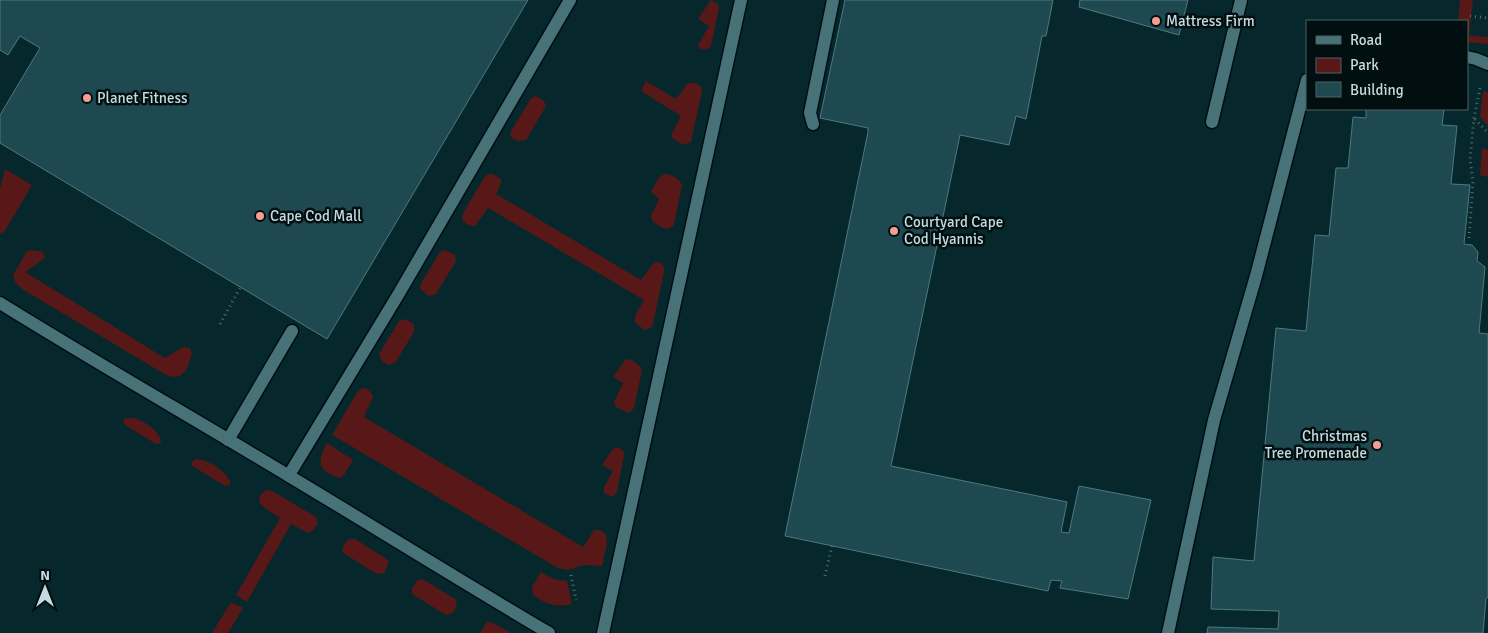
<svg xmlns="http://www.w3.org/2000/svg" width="1488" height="633" viewBox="0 0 1488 633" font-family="Signika,sans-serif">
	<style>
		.green { fill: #571817 }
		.building { fill: #1e4950; stroke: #4e7980 }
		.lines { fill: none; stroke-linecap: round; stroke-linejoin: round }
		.minor-casing { stroke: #000f13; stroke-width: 15 }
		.path { stroke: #526f73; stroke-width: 3; stroke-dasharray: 1 4; stroke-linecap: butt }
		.minor { stroke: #477278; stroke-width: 12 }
		.poi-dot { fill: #f59c94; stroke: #010f11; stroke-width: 2 }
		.labels { text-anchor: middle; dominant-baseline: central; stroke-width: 5; stroke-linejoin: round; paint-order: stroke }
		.poi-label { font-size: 15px; fill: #c4dade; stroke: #010f11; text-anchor: start }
	</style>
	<rect width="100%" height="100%" fill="#06282c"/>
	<g class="green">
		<path d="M 711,0 L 718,4 L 719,8 L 711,46 C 707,51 700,51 698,45 L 709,26 L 698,19 Z"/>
		<polygon points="1460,0 1473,0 1469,35 1488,37 1488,44 1467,42 1467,21 1458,21"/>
		<polygon points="646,81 676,99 688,83 695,83 701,86 702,91 691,142 683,145 672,138 672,133 681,116 641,91"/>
		<polygon points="1485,91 1488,93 1488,126 1480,117 1483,92"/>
		<polygon points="536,96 544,101 546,106 526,140 518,141 511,137 510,133 530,100 533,97"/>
		<polygon points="1482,148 1488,150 1488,177 1480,175"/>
		<polygon points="5,169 32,185 3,234 0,232 0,189"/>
		<path d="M 488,174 L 493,174 L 501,179 L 501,183 L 496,194 L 641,280 L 653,264 L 656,262 L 661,263 L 664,267 L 664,272 L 653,324 L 651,328 L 644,330 L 635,322 L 635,316 L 644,300 L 488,208 L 475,226 C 469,226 465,224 462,219 L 463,213 L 484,178 Z"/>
		<path d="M 664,174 C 670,173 680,179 682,185 L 674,224 C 668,234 660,226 653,222 L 651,216 L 659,199 L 651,192 L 658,179 Z"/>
		<path d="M 32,250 L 43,252 L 45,258 L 25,272 L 165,358 L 183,347 L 190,348 L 192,354 C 187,368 185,382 166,375 L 22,289 L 15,282 L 13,275 L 27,251 Z"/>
		<polygon points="445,250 455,255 456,261 436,294 429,296 421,290 420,285 440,252"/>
		<polygon points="405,319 414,324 414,332 395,363 388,365 381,360 379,354 399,321"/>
		<path d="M 626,359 C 632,359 639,364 642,370 L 634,408 L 629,413 L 616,407 L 614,402 L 623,383 L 613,377 Z"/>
		<path d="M 362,388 C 367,388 372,392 373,397 L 364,417 L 583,547 L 594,530 L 600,530 L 606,534 L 607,543 L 602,566 L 584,565 L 568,570 L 558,568 L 332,435 L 358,391 Z"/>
		<path d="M 125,418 C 129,418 133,417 137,419 C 147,423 161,432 161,443 L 156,444 L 125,425 L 123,422 Z"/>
		<path d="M 327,443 L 353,460 L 344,475 L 340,478 C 318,471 316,463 327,443 Z"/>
		<polygon points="618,447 624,451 624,456 617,492 614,496 610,496 604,493 604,487 613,471 602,465 613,449"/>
		<path d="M 196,459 C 209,460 224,470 230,481 L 230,485 L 225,486 L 194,467 L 192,466 L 192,462 Z"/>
		<path d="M 267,490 L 272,491 L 316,517 L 318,523 L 313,531 L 308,533 L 291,524 L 247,602 L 236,595 L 280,518 C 270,511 247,501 267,490 Z"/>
		<path d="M 350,539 L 355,539 L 388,560 L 388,565 L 384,573 L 377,574 L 343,553 C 341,548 345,541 350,539 Z"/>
		<path d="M 541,572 L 554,579 L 567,581 L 572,604 C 557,608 545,604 533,595 L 532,587 Z"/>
		<polygon points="418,580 424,580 455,599 457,605 453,613 446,615 412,594 412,588"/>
		<polygon points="231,602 243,608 228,633 212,633"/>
		<polygon points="487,622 493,623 511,633 480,633"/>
	</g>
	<g class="building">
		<polygon points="0,0 528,0 327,339 0,143 0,115 40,48 20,36 8,55 0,50"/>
		<polygon points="845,0 1053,0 1046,36 1042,36 1026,119 1016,116 1009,145 960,135 891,466 1067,502 1061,532 1069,533 1079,486 1151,500 1128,599 1060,588 1062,581 1051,580 1048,591 785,536 868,132 868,128 820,118"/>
		<polygon points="1080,0 1188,0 1179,35 1079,7"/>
		<polygon points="1366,109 1444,109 1442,125 1457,126 1451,184 1470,185 1464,244 1472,245 1478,252 1477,261 1485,267 1479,333 1488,334 1488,597 1486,599 1483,633 1207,633 1208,627 1278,629 1279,611 1211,609 1213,557 1254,561 1276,328 1306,331 1315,235 1329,236 1336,168 1348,168 1353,117 1366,118"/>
	</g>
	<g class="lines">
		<g class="minor-casing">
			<g id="minor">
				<polyline points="1467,57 1476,59 1488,64"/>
				<polyline points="1212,122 1241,0"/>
				<polyline points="813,124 810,113 833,0"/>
				<path d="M 0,303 C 95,362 193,418 289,476 C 376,528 462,582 549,633"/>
				<polyline points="228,440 292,331"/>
				<polyline points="289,475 398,295 570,0"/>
				<polyline points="603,633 741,0"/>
				<polyline points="1168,633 1214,420 1256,276 1307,80"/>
			</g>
		</g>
		<g class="path">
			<polyline points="1470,16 1488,18"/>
			<polyline points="1475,119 1488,133"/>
			<polyline points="1469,238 1473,182 1470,160 1474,118 1480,88"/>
			<polyline points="220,324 240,288"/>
			<polyline points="571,575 576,600"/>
			<polyline points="825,576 832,546"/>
		</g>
		<use href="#minor" class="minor"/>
	</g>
	<g class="poi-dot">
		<circle cx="1156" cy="21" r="5"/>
		<circle cx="87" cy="98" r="5"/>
		<circle cx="260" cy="216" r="5"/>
		<circle cx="894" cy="231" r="5"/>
		<circle cx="1377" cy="445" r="5"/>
	</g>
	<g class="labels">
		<g class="poi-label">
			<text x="1166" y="21">Mattress Firm</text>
			<text x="97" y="98">Planet Fitness</text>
			<text x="270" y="216">Cape Cod Mall</text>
			<text x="904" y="222">Courtyard Cape<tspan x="904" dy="17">Cod Hyannis</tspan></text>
			<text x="1367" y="436" text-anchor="end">Christmas<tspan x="1367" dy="17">Tree Promenade</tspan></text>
		</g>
	</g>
	<rect x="1306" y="20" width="162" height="90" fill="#010f11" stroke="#4f6063"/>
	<rect x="1316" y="36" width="25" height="8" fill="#477278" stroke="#4f6063"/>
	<text x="1350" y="45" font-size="15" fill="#c4dade">Road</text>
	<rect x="1316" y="58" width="25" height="15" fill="#571817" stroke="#4f6063"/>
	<text x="1350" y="70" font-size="15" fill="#c4dade">Park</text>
	<rect x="1316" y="82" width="25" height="15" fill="#1e4950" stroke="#4f6063"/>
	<text x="1350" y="95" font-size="15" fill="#c4dade">Building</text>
	<g transform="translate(45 588)" stroke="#010f11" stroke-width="4" paint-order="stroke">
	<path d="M0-4L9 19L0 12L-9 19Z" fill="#c4dade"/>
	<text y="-8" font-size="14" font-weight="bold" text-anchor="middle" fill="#c4dade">N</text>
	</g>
</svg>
